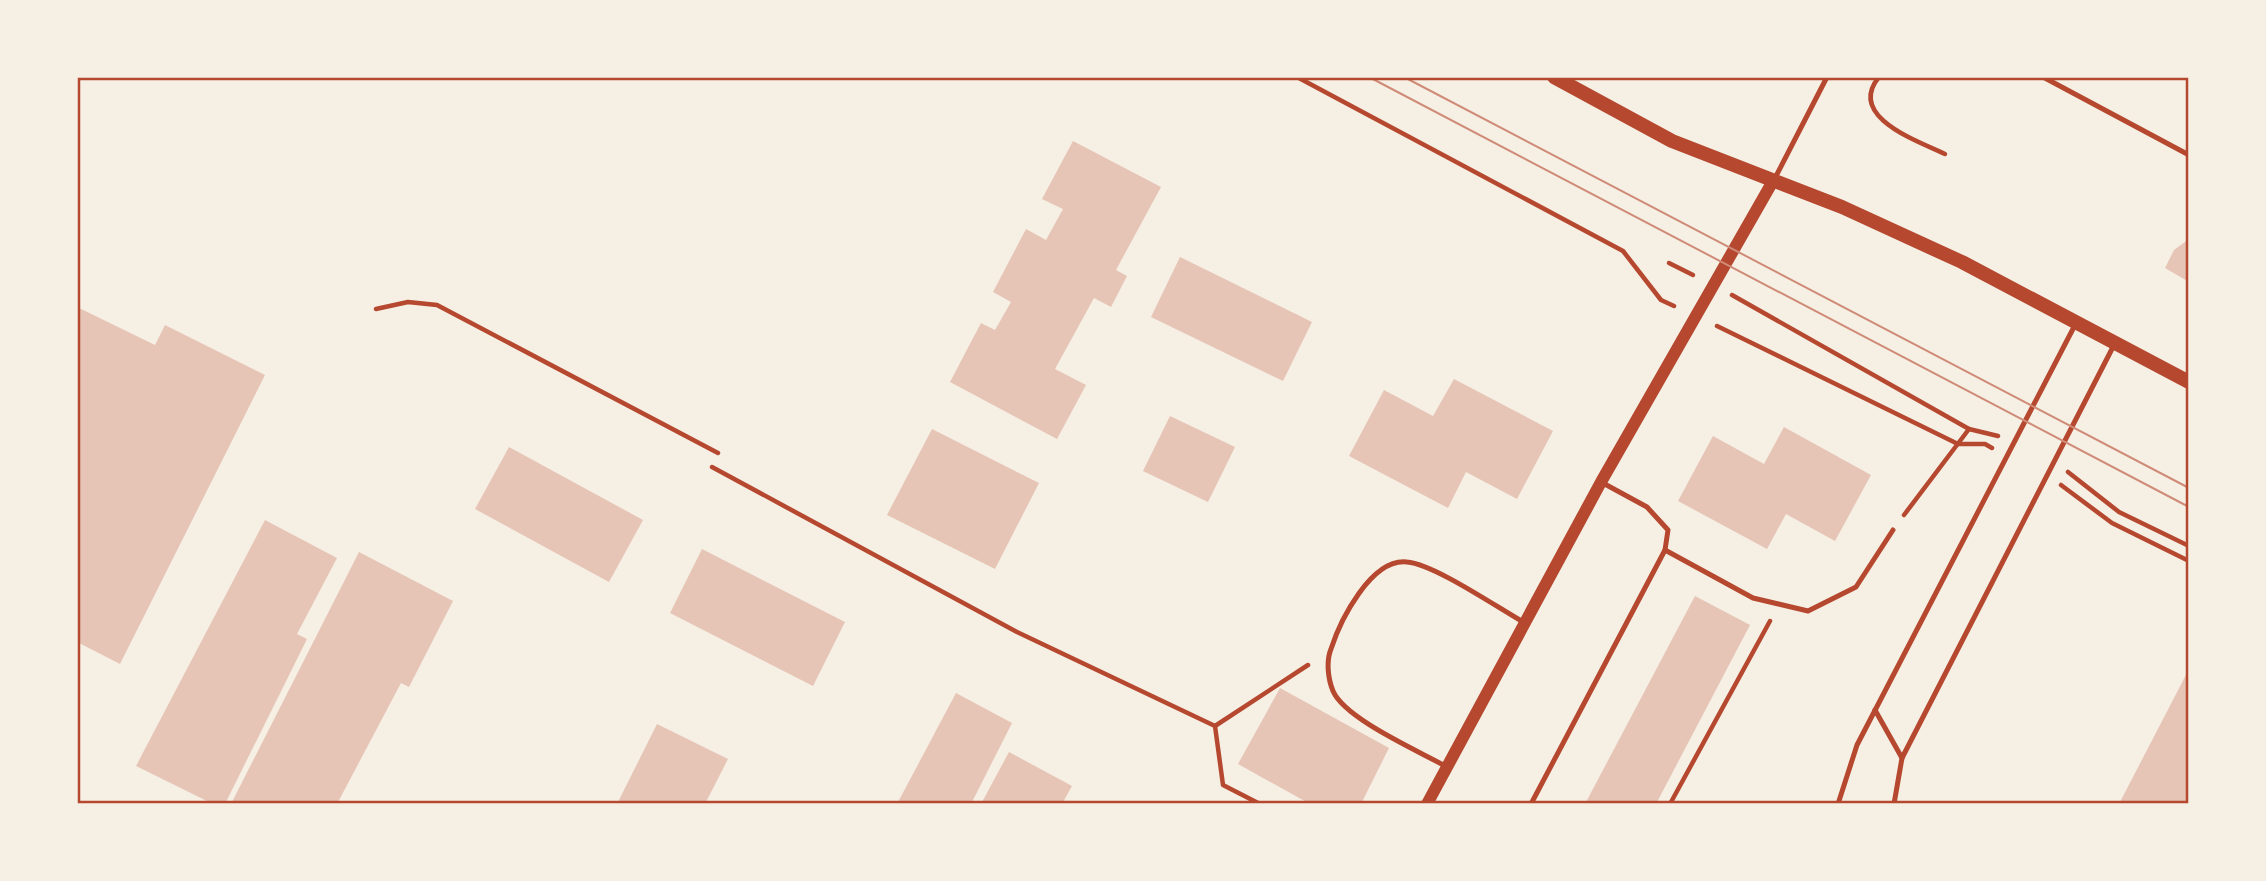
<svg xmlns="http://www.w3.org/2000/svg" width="2266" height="881" viewBox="0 0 2266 881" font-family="Arial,sans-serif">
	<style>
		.building { fill: #e6c5b7 }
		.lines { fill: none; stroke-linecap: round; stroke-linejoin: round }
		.path { stroke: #b5482f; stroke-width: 4.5 }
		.service { stroke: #b5482f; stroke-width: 5 }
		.tertiary { stroke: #b5482f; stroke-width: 12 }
		.secondary { stroke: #b5482f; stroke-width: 14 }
		.tram { stroke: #cf8b77; stroke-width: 2 }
		.neatline { fill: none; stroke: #b5482f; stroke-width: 2.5 }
	</style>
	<rect width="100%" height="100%" fill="#f6efe4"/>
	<g class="building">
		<polygon points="1073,141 1161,187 1116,270 1127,276 1111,307 1094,298 1055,369 1086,385 1057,439 950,382 981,323 995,330 1011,302 993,292 1026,229 1046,240 1063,209 1042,199"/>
		<polygon points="2189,239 2189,282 2165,268 2174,250"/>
		<polygon points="1180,257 1312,322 1283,381 1151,317"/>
		<polygon points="77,307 155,345 165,325 265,375 120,664 77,642"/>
		<polygon points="1454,379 1553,431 1517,499 1466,472 1448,508 1349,456 1384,390 1433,416"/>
		<polygon points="1170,416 1235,447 1208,502 1143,471"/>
		<polygon points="1784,427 1871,475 1835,541 1786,514 1767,549 1678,501 1713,436 1764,464"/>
		<polygon points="932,429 1039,483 995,569 887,515"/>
		<polygon points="509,447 643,520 609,582 475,509"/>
		<polygon points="265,520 337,558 297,634 307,639 225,804 213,804 136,766"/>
		<polygon points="702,549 845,622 813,686 670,613"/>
		<polygon points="359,552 453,601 409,687 401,683 337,804 231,804"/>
		<polygon points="1695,596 1750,625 1656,804 1585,804"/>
		<polygon points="2189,669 2189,804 2119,804"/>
		<polygon points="1280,688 1389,748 1361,804 1310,804 1238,764"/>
		<polygon points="956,693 1012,723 971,804 897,804"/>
		<polygon points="657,724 728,759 705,804 617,804"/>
		<polygon points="1009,752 1072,786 1062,804 981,804"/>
	</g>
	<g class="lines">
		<g class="path">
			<polyline points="1297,77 1623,251 1661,300 1674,306"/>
			<path d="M 1879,77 C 1846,117 1918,141 1945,154"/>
			<polyline points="1669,263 1693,275"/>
			<polyline points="1732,295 1969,429 1998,436"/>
			<polyline points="376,309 408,302 437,305 718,453"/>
			<polyline points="1717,326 1958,444 1985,444 1992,448"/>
			<polyline points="712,467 1017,632 1215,726"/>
			<polyline points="2068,472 2119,512 2189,546"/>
			<polyline points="2061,485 2112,523 2189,561"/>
			<polyline points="1904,515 1969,429"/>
			<polyline points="1215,726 1308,665"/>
			<polyline points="1215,726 1223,785 1260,804"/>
			<polyline points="1670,804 1770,621"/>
		</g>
		<g class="service">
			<polyline points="2043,77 2189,155"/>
			<polyline points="1774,180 1827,77"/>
			<polyline points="1665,550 1753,598 1808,611 1856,587 1893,530"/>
			<polyline points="1875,710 1902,758"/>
			<path d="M 1447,767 C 1419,751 1345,719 1333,691 C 1328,679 1326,661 1331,649 C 1340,621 1371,558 1407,562 C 1434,564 1498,608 1525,623"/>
			<polyline points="1531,804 1665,550 1668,530 1647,507 1601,482"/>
			<polyline points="1838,804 1857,745 2075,325"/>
			<polyline points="1894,804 1902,758 2114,345"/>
		</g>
		<polyline class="tertiary" points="1427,804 1601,482 1773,181"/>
		<polyline class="secondary" points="1554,77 1672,141 1842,207 1962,262 2189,382"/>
		<g class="tram">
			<polyline points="1369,77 2189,507"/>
			<polyline points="1404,77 2189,488"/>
		</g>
	</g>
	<rect width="2266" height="881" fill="none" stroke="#f6efe4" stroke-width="158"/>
	<rect x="79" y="79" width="2108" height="723" class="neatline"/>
</svg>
